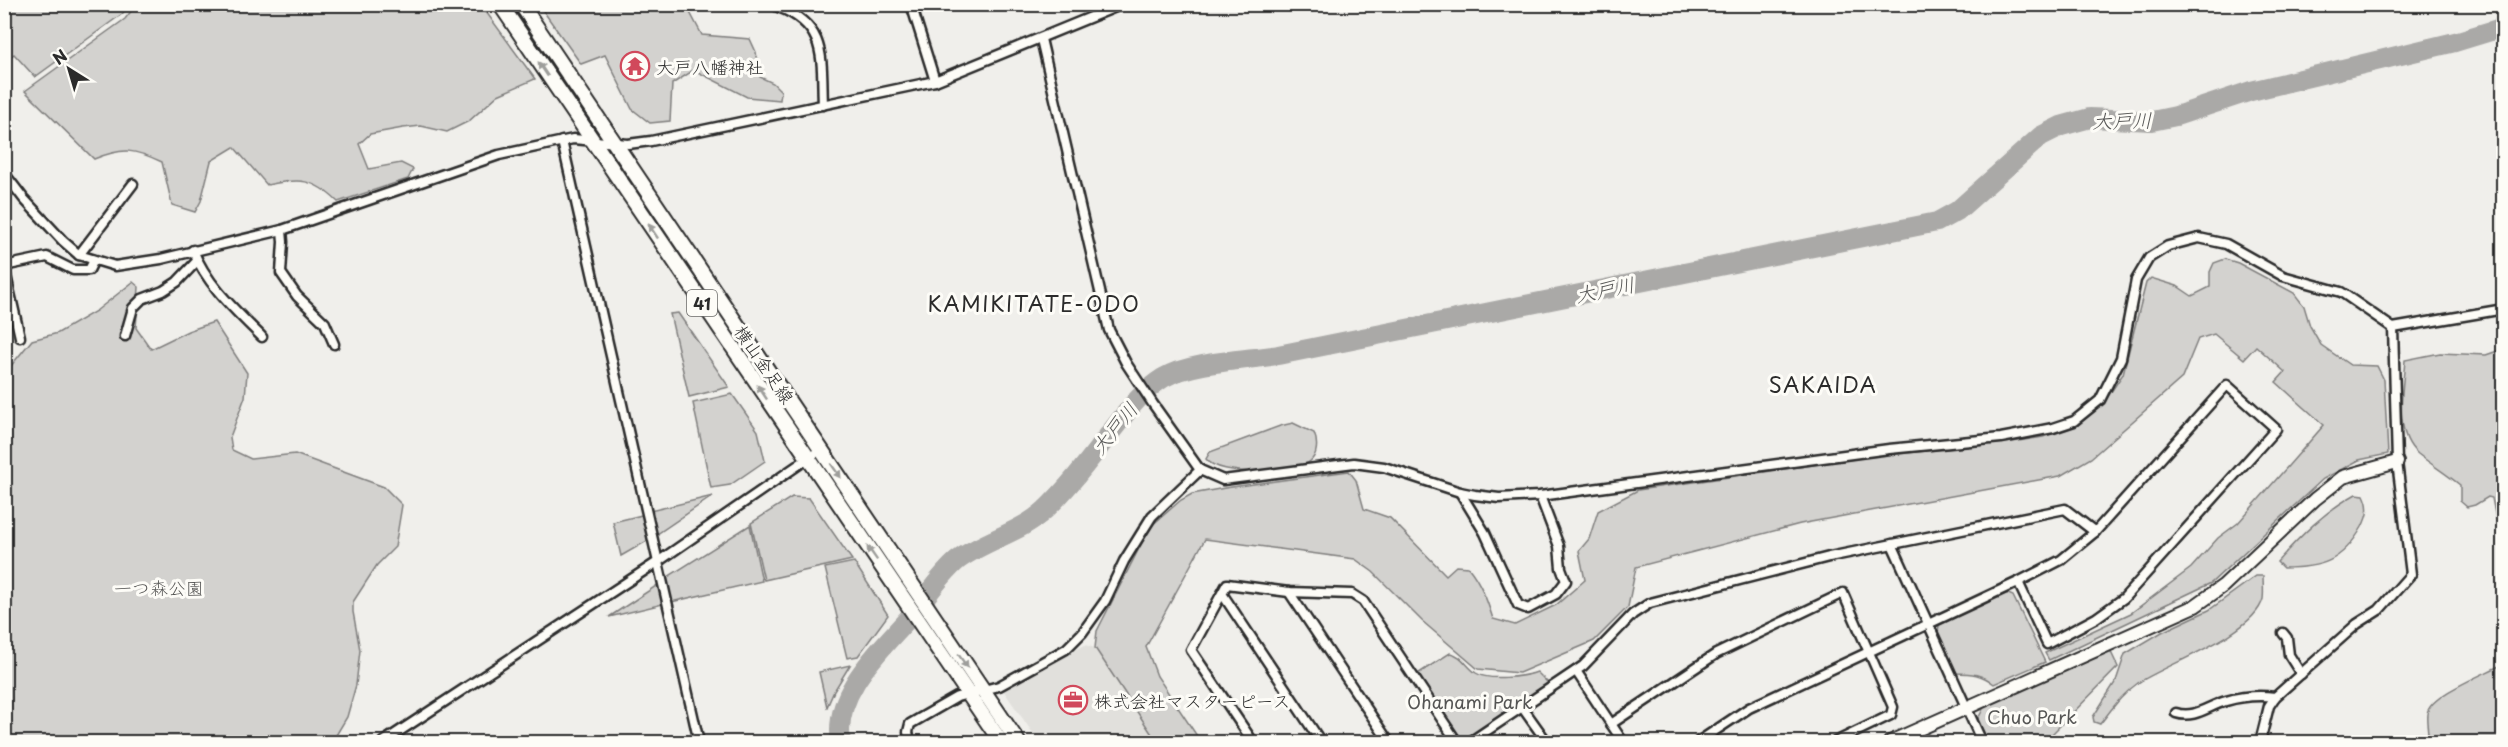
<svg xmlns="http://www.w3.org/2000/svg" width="2508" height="747" viewBox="0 0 2508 747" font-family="'Playpen Sans','Klee One',sans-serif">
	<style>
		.built { fill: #e1e0dc }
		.green { fill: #d3d2cf; stroke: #7f7e7d; stroke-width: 1.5 }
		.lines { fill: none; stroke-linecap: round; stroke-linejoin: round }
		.river { stroke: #aaa9a7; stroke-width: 20 }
		.street-casing { stroke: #2b2b2b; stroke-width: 13 }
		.secondary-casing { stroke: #2b2b2b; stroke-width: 16 }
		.primary-casing { stroke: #2b2b2b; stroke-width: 18 }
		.street { stroke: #fdfcf7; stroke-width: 8 }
		.secondary { stroke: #fdfcf7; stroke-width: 12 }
		.primary { stroke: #fdfcf7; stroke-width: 14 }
		.oneway { fill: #9e9e9b }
		.labels { text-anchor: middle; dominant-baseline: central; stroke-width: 6; stroke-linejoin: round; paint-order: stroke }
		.shield { fill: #fdfcf7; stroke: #6a6a68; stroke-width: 1.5 }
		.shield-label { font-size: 16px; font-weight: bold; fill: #2b2b2b }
		.poi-label { font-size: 18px; fill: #2b2b2b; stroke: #fdfcf7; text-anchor: start }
		.street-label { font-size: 18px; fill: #2b2b2b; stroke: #fdfcf7 }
		.park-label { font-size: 18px; fill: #555554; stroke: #fdfcf7 }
		.water-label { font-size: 20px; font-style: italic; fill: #575756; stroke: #fdfcf7 }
		.quarter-label { font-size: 21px; letter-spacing: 1.5px; fill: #2b2b2b; stroke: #fdfcf7 }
	</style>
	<rect width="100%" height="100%" fill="#f0efeb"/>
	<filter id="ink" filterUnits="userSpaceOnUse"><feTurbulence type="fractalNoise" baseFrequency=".0167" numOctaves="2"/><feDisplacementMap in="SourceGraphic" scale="12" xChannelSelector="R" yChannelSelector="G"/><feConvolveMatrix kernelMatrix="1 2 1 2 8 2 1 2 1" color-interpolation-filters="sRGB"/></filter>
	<g filter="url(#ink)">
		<polygon class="built" points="1085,645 1095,648 1157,742 1039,742 1003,690 1022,677"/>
		<g class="green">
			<polygon points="5,4 130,4 130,5 122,14 35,77 14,54 5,61"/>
			<path d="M 136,5 L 481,5 L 535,79 L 498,95 L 469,121 L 447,132 L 421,126 L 403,128 L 370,134 L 359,144 L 369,169 L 401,163 L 413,169 L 408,179 L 338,202 C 313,178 300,178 267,185 L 234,147 L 211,161 L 201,201 L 195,212 L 172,205 L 162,162 C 134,149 124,147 94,159 L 25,91 L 125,19 Z"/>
			<polygon points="539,5 686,5 702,35 750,39 756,52 760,77 773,83 781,91 780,100 747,97 694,70 672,84 670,121 650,123 632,109 605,55 581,64"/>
			<path d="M 2225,259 L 2238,263 L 2294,293 L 2304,306 L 2310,326 L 2321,345 L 2350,365 L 2377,366 L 2384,380 L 2388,454 L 2359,460 L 2323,479 L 2211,583 L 2049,660 L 2045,653 L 2131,613 L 2191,568 L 2218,538 L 2238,523 L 2324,425 L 2276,382 L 2285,372 L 2256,346 L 2244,359 L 2214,334 L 2198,339 L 2182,378 L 2091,458 L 2060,476 L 1800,524 L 1636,567 L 1628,607 L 1594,641 L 1519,673 L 1478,669 L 1422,621 L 1373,572 L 1355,559 L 1205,539 L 1146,647 L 1157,676 L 1201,742 L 1157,742 L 1095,648 L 1097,631 L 1150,527 L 1181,500 L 1192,494 L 1225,488 L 1349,471 L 1356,480 L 1364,509 L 1390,518 L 1446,575 L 1456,566 L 1468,567 C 1481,583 1487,600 1493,619 L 1515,625 L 1556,605 L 1585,580 L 1579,551 L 1589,539 L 1598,511 L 1638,490 L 1869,457 L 2012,442 L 2043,437 L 2078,425 L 2103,404 L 2123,374 L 2146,283 L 2151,278 L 2177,286 L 2192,296 L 2210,287 L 2210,272 L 2214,263 Z"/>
			<polygon points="133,282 139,287 136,328 151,349 188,331 214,322 247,373 245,397 230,437 232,450 251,459 295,454 384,487 402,505 395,547 377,565 353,602 353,612 360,650 356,685 347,717 332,742 5,742 5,373 32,340 58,333 96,311"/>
			<polygon points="678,313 729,387 689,397 670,314"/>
			<path d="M 2503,349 L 2504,349 L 2503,528 L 2496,519 L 2492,498 L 2488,497 L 2475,505 L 2467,507 L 2460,501 L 2460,485 C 2447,474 2432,465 2418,454 C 2393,433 2403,389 2405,360 L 2440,353 L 2486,355 Z"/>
			<polygon points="732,394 758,431 765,461 730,485 711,488 693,403"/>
			<path d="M 1293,423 L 1314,433 C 1318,442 1318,456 1309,462 C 1292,474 1219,477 1206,459 L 1210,452 L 1280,426 Z"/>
			<path d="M 2356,494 L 2364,495 C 2370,507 2368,515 2362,527 C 2342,562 2321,568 2283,568 L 2277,562 C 2300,536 2325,511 2356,494 Z"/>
			<polygon points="713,496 657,534 650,511"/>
			<polygon points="792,497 809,498 852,560 764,580 751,523"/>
			<polygon points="642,515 649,540 621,556 613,522"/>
			<polygon points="750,525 762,581 671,602 666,578"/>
			<polygon points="854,562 888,615 858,656 847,658 825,568"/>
			<path d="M 2256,576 L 2263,576 C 2263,583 2264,592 2263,599 C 2254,634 2167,664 2138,683 C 2122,694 2112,709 2100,724 L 2094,722 L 2093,717 L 2116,681 L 2125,654 L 2162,632 L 2209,610 Z"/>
			<polygon points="659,584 663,604 609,617"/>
			<path d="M 2006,593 L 2013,596 L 2045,662 L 1994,684 C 1982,674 1971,673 1956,673 L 1938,634 L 1939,625 Z"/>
			<polygon points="2110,650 2118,667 2052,734 2052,742 1987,742 1977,721 1984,707"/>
			<path d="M 1450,653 C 1462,655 1466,666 1476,673 C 1488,681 1524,677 1537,672 L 1548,683 L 1463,741 L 1416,675 Z"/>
			<path d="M 2503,664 L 2503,742 L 2428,742 C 2429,733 2426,723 2427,714 C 2429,695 2487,673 2503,664 Z"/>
			<polygon points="850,665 834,691 827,707 819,672"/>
		</g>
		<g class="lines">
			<path class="river" d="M 841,742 C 832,691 884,647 914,612 C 928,595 941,574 958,560 C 985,540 1020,533 1045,510 C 1068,488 1087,463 1107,437 C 1124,416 1139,393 1163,378 C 1189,362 1247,360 1278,355 L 1937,222 L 1957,211 L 2041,136 L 2061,126 L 2090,118 L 2152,121 L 2176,116 L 2251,91 L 2455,42 L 2504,27"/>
			<g class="street-casing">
				<g id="street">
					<polyline points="911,4 935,81"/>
					<path d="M 778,7 C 828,26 821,59 823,105"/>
					<polyline points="1041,39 1109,330 1126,363 1153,404 1200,470 1223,480 1354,463 1384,467 1460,492 1475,495 1499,498 1540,496 1889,449 2001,438 2053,428 2074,421 2100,400 2121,358 2136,280 2149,258 2168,246 2199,238 2226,244 2283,276 2341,292 2393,328 2504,309"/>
					<polyline points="562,141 699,742"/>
					<polyline points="4,173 24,199 63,241 79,255 115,266 161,259 282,230 499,155 573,139 628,144 651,141 935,81 1123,4"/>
					<polyline points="282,230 283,242 281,273 297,296 325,323 334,344"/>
					<path d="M 193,250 C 206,284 237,312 262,337"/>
					<polyline points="79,255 133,184"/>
					<polyline points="125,336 133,308 142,299 163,291 177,282 197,261"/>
					<polyline points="20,337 5,271 9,265 47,257 73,270 89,270 94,260"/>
					<polyline points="1460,492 1485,533 1518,605 1528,609 1556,594 1566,581 1561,568 1559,546 1540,496"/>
					<polyline points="1892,544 1982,742"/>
					<polyline points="1289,592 1389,742"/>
					<polyline points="1223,595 1321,742"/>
					<polyline points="2283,633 2287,638 2289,655 2301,674"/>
					<polyline points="1576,671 1623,742"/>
					<polyline points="1522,707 1547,742"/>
					<path d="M 2176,713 C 2195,719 2208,706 2226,701 C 2243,696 2258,695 2275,697"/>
					<polyline points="1611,724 1716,654 1843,593 1893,707 1891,715 1835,742"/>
					<polyline points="383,742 659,561 820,450"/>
					<polyline points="910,742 908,732 910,724 957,697 999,686 1066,649 1082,633 1105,601 1124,561 1152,516 1200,470"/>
					<polyline points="1253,742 1191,650 1227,584 1289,592 1352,594 1363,601 1457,742"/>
					<polyline points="1470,742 1583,666 1633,614 1650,603 1829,557 2065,509 2095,532"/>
					<polyline points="1698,742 1749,708 2018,582 2061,560 2095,532 2227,385 2276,429 2124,598 2096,618 2047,644 2018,582"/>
					<polyline points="2260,742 2269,706 2275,697 2357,624 2379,610 2411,574 2397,462 2393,328"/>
				</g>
			</g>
			<g class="secondary-casing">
				<polyline id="secondary" points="1890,742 2195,606 2223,586 2315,499 2343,477 2397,462"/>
			</g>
			<g class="primary-casing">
				<g id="primary">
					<polyline points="500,4 1001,742"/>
					<polyline points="521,4 1018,742"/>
				</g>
			</g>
			<use href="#street" class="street"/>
			<use href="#secondary" class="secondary"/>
			<use href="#primary" class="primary"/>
		</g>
		<defs><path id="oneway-solid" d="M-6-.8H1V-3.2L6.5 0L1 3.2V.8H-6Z" transform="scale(1.5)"/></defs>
		<g class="oneway">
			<use href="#oneway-solid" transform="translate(543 69) rotate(-124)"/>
			<use href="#oneway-solid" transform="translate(653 231) rotate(-124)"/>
			<use href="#oneway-solid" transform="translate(762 392) rotate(-124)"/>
			<use href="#oneway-solid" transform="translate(836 471) rotate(55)"/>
			<use href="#oneway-solid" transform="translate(872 553) rotate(-125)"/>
			<use href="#oneway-solid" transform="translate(963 661) rotate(55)"/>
		</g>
	</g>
	<defs>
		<g id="temple-ring" transform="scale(1.5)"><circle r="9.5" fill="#fdfcf7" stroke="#d1495b" stroke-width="1.5"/><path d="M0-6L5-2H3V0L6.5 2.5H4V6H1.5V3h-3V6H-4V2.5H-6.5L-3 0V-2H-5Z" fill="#d1495b"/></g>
		<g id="office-ring" transform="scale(1.5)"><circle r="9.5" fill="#fdfcf7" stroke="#d1495b" stroke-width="1.5"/><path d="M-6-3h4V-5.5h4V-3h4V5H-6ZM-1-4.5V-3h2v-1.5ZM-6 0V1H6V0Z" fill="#d1495b"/></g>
	</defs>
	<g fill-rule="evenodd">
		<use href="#temple-ring" x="635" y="66"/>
		<use href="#office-ring" x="1073" y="700"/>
	</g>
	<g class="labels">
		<rect class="shield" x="687" y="290" width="30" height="26" rx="4.5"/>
		<g class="shield-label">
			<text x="702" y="303">41</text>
		</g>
		<g class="poi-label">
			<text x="656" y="66">大戸八幡神社</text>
			<text x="1094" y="700">株式会社マスターピース</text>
		</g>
		<g class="street-label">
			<text transform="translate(765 364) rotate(56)">横山金足線</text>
		</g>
		<g class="park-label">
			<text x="159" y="587">一つ森公園</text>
			<text x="1470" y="701">Ohanami Park</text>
			<text x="2032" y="716">Chuo Park</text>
		</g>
		<g class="water-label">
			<text transform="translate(2122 120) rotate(-1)">大戸川</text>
			<text transform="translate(1605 289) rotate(-11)">大戸川</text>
			<text transform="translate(1114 428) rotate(-51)">大戸川</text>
		</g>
		<g class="quarter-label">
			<text x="1034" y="303">KAMIKITATE-ODO</text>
			<text x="1823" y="384">SAKAIDA</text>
		</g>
	</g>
	<rect width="2508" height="747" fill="none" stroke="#fdfcf7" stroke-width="24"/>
	<rect x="12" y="12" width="2484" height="723" fill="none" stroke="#2b2b2b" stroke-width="2" filter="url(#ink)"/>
	<g transform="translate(69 69) rotate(323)" stroke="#fdfcf7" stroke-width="4.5" paint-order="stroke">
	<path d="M0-4.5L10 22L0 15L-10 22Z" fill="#2b2b2b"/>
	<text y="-9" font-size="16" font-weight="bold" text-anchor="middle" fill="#2b2b2b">N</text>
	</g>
</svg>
